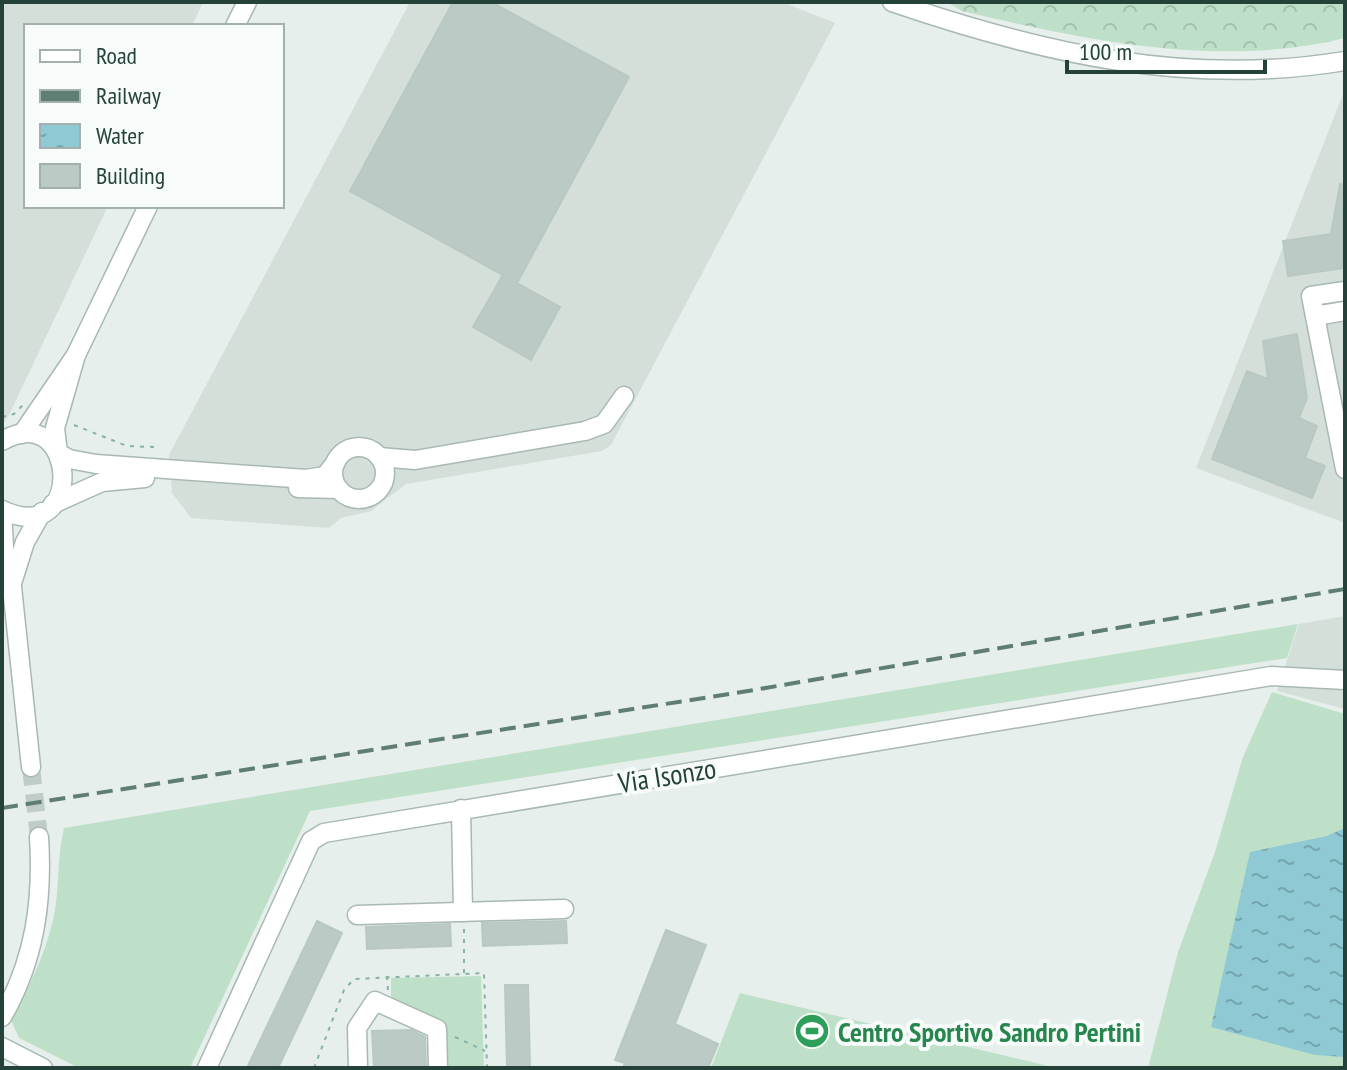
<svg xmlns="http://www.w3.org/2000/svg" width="1347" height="1070" viewBox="0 0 1347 1070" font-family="'PT Sans Narrow',sans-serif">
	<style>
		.built { fill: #d4dfda }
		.grass { fill: #bfe0c8 }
		.forest { fill: url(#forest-crowns) }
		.water { fill: url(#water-ripples) }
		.building { fill: #bbcac4; stroke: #b8c9c2; stroke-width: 2 }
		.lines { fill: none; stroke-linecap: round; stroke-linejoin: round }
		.minor-tunnel { stroke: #bfccc8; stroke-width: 18; stroke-dasharray: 18 9; stroke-linecap: butt }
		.minor-casing { stroke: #a8b8b2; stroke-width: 21 }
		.path { stroke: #86b3a5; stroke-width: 2; stroke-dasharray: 4 6; stroke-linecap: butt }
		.minor { stroke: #fff; stroke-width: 18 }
		.rail { stroke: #5f7d75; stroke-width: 4; stroke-dasharray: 16 8; stroke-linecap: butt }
		.labels { text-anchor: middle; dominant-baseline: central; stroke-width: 8; stroke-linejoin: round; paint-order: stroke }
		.street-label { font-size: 28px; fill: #24423a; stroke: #f7fbf9 }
		.leisure-label { font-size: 28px; font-weight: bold; fill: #27864d; stroke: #f7fbf9; text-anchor: start }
	</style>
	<defs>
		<pattern id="forest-crowns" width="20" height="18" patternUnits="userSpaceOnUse" patternTransform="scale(2)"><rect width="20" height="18" fill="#bfe0c8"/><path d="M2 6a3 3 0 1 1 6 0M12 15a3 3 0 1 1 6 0" fill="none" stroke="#a4c1ad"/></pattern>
		<pattern id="water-ripples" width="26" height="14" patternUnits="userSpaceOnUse" patternTransform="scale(2)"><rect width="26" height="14" fill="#8ec9d4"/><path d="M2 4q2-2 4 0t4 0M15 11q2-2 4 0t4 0" fill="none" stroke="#74a5ad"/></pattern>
	</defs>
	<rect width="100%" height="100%" fill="#e6efeb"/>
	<g class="built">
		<polygon points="2,2 203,2 192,26 26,26 26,206 108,206 8,417 2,423"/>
		<polygon points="410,2 782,2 835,23 611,445 602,451 406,484 371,511 341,518 329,528 191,518 172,493 169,455"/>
		<polygon points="1345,89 1345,523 1196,468"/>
		<polygon points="1345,616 1345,709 1277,691 1299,624"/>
	</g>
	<g class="grass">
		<path d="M 1298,624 L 1287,658 L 310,811 L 190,1068 L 79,1068 L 19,1038 L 11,1020 C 31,983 50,946 56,903 C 59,878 58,853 64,828 Z"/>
		<polygon points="1272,692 1345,714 1345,1068 1148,1068 1178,952 1215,852 1243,757"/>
		<polygon points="481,976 484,1068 447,1068 445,1026 391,998 391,978"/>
		<polygon points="740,993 1057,1068 711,1068"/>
	</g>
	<path class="forest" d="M 947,2 L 1345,2 L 1345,38 C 1220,69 1085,40 962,11 Z"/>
	<polygon class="water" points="1345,828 1345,1057 1315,1055 1211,1027 1250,852 1327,836"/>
	<g class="building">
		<polygon points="453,2 491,2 629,77 517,283 560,307 531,360 473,327 503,275 350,191"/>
		<polygon points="1340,184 1345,185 1345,268 1288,276 1283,241 1331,234"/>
		<polygon points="1297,334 1307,398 1299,418 1317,426 1305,458 1325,466 1312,498 1212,459 1247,371 1268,379 1263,341"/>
		<polygon points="317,921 342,933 278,1068 247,1068"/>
		<polygon points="566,921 567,943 483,946 482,923"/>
		<polygon points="450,924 451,946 367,949 366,927"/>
		<polygon points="666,930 706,945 675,1024 718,1044 708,1068 623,1068 625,1063 615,1060"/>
		<polygon points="505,985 528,985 530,1068 507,1068"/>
		<polygon points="411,1030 425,1037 426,1068 374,1068 372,1031"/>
	</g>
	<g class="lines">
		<polyline class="minor-tunnel" points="31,767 39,837"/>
		<g class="minor-casing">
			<g id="minor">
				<path d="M 892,2 C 1041,53 1187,87 1345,61"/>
				<polyline points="235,26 247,2"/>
				<polyline points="1345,291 1311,296 1345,469"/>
				<polyline points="1315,316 1345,311"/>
				<polyline points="76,355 55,428 58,453 69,459 96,464 306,479 325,476 336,462"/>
				<polyline points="22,434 76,355 148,206"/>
				<path d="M 2,441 C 77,397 88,550 2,510"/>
				<circle cx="359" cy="473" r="26"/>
				<polyline points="379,457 415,460 585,431 604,424 624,396"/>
				<polyline points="298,488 339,489"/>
				<polyline points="53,504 102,482 145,478"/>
				<polyline points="2,510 5,566 12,587 31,767"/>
				<polyline points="12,583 25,542 42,512"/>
				<polyline points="461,809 463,912"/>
				<polyline points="357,915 564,909"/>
				<path d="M 2,1017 C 35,960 43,901 39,837"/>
				<polyline points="2,1047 43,1068"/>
				<polyline points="207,1068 311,841 324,833 1271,676 1345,680"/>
				<polyline points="358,1068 357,1028 375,1001 437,1029 438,1068"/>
			</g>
		</g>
		<g class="path">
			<polyline points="2,417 14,414 23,405"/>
			<polyline points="74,425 127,446 154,447 153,453"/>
			<polyline points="464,929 464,973"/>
			<polyline points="387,976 388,990"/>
			<polyline points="455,1037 485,1051"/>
			<polyline points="314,1068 344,990 354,979 484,973 487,1068"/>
		</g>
		<use href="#minor" class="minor"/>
		<polyline class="rail" points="2,808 748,691 1345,589"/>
	</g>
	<defs>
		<g id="stadium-disc" transform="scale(1.8)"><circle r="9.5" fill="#2e9e5b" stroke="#f7fbf9"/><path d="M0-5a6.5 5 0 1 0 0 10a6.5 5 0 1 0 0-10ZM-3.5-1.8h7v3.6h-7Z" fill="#fff"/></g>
	</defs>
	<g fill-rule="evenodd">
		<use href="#stadium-disc" x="812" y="1031"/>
	</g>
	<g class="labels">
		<g class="street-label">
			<text transform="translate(667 775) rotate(-9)">Via Isonzo</text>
		</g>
		<g class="leisure-label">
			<text x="838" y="1031">Centro Sportivo Sandro Pertini</text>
		</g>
	</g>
	<rect width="1347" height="1070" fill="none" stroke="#24423a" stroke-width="8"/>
	<rect x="24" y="24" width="260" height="184" fill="#f7fbf9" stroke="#a3b1ad" stroke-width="2"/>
	<rect x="40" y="50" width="40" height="12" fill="#ffffff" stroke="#a3b1ad" stroke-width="2"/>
	<text x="96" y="64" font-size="24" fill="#24423a">Road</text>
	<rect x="40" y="90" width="40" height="12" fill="#5f7d75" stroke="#a3b1ad" stroke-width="2"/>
	<text x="96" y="104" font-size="24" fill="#24423a">Railway</text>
	<rect x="40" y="124" width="40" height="24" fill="url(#water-ripples)" stroke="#a3b1ad" stroke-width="2"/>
	<text x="96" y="144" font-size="24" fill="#24423a">Water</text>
	<rect x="40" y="164" width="40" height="24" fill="#bbcac4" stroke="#a3b1ad" stroke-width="2"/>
	<text x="96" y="184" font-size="24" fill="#24423a">Building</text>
	<path d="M1067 60v12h198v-12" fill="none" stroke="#24423a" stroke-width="4"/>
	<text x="1079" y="60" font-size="24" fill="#24423a" stroke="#f7fbf9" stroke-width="6" paint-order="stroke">100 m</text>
</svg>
